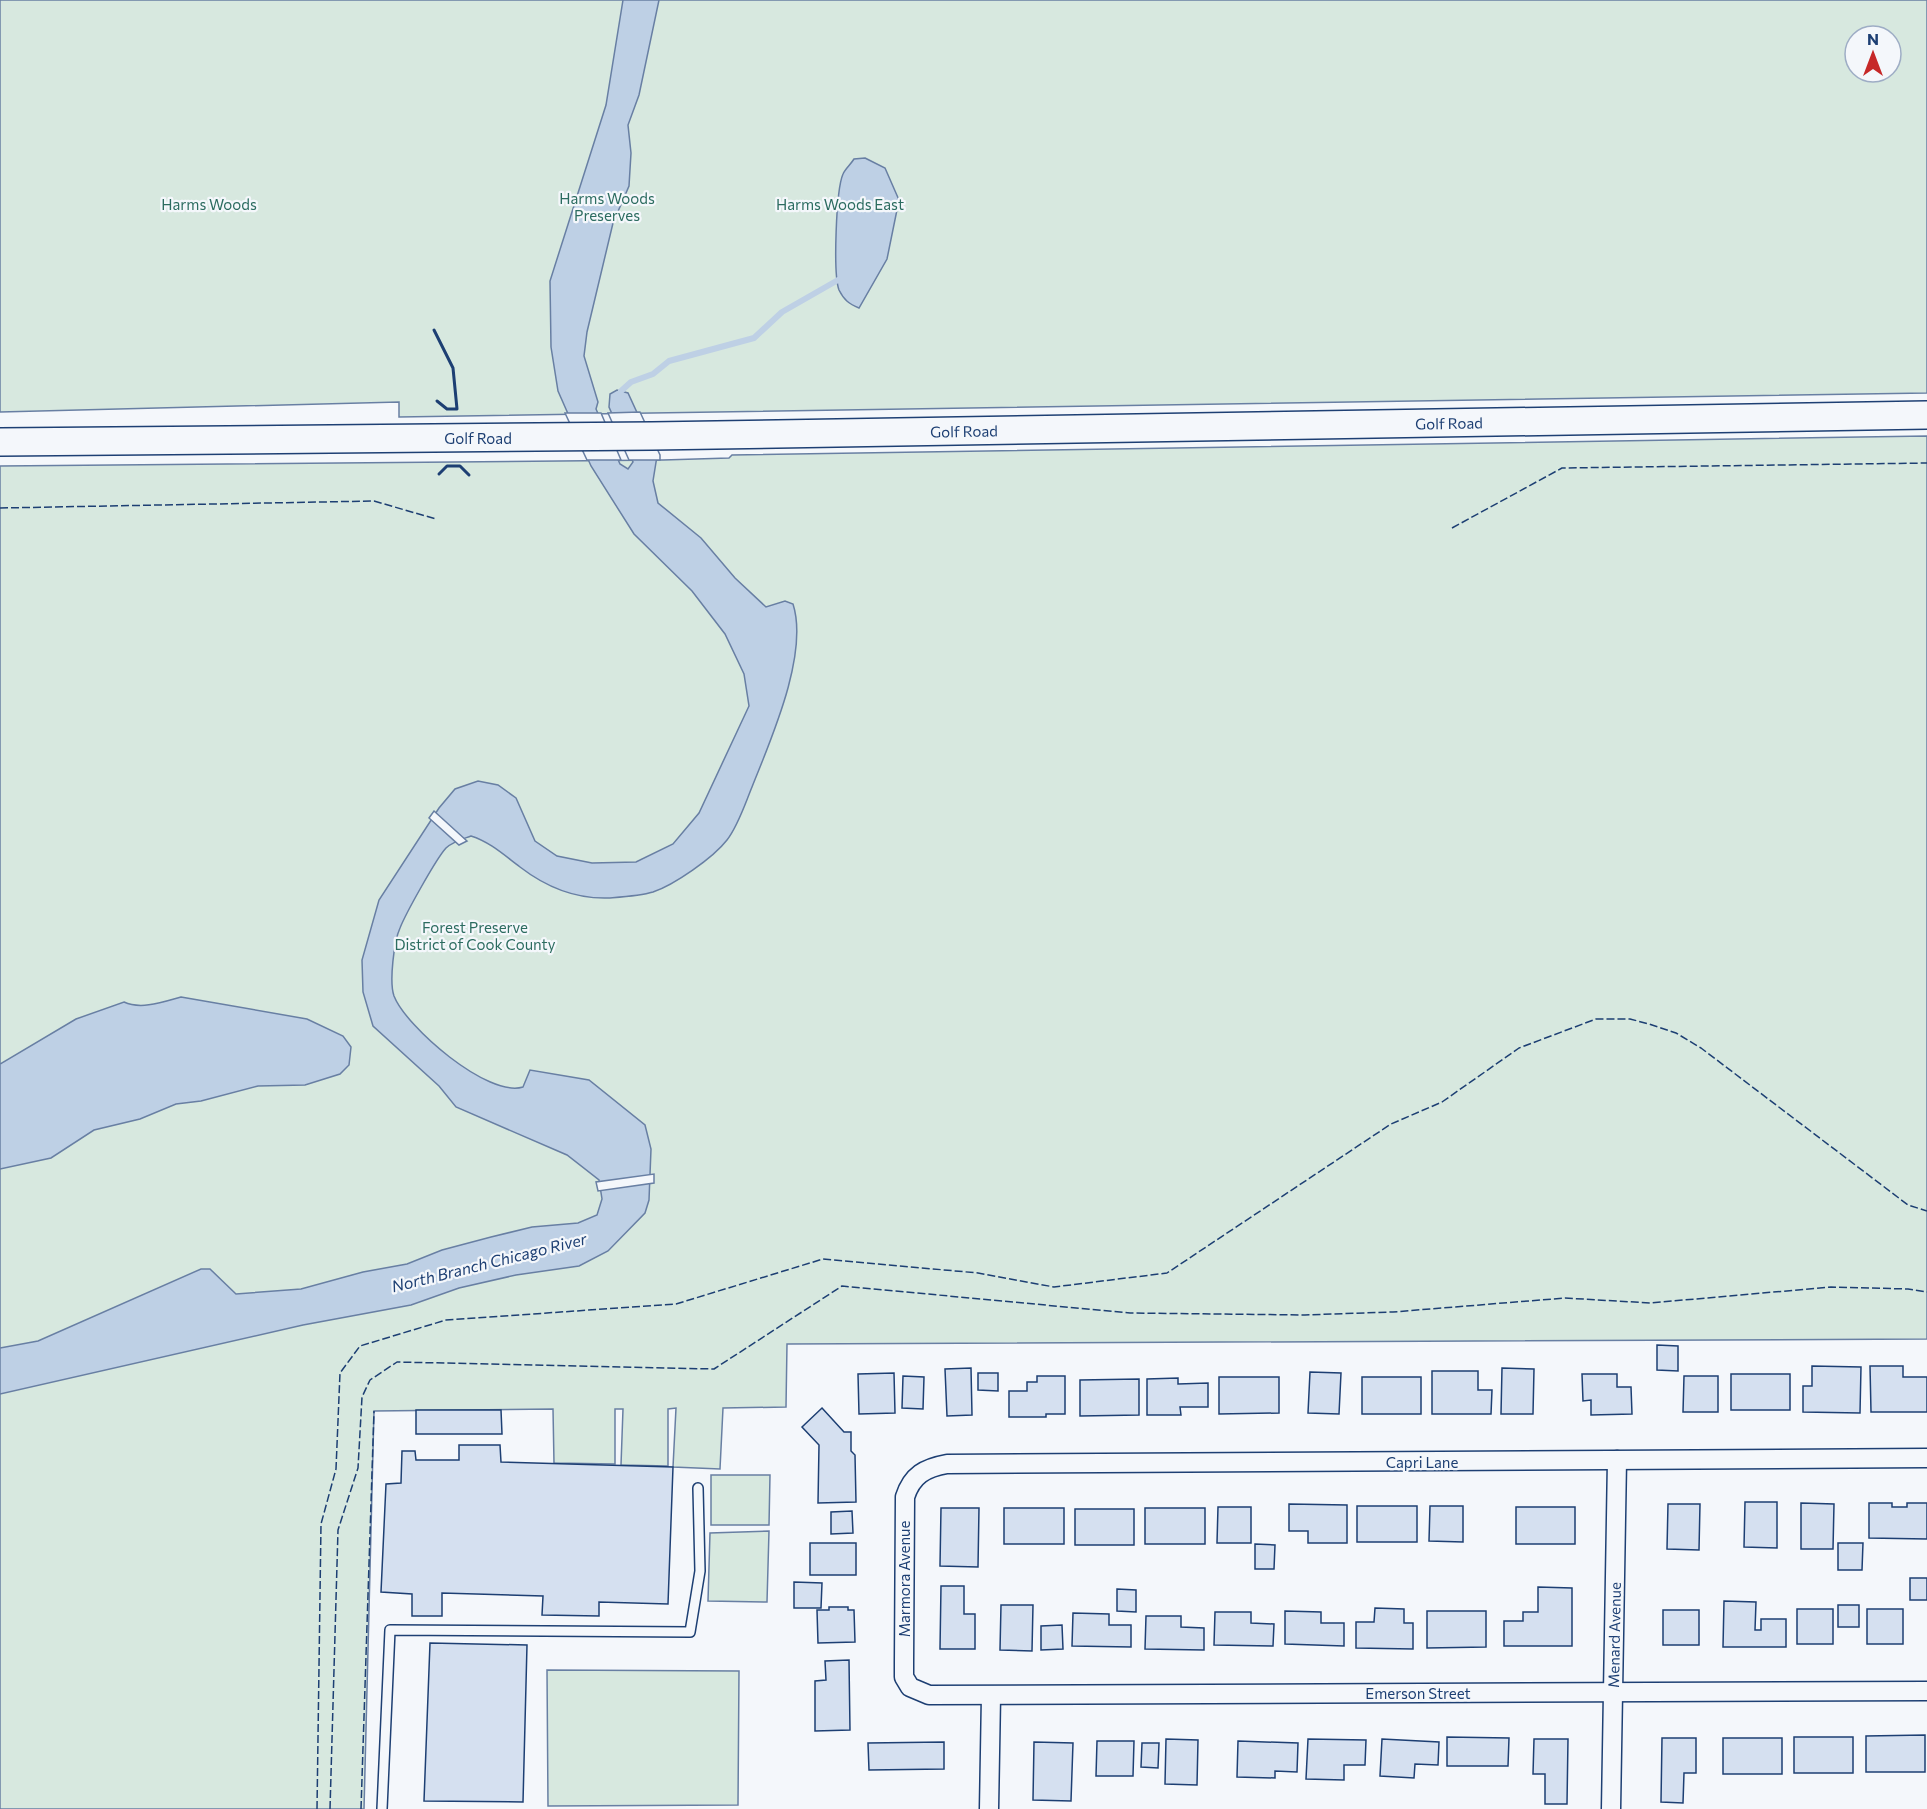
<svg xmlns="http://www.w3.org/2000/svg" width="1927" height="1809" viewBox="0 0 1927 1809" font-family="Commissioner,sans-serif">
	<style>
		.green { fill: #d7e8df; stroke: #687fa3; stroke-width: 1.5; fill-rule: evenodd }
		.water { fill: #bed0e5; stroke: #687fa3; stroke-width: 1.5 }
		.pier { fill: #f4f7fb; stroke: #687fa3; stroke-width: 1.5 }
		.lines { fill: none; stroke-linecap: round; stroke-linejoin: round }
		.stream { stroke: #bed0e5; stroke-width: 6 }
		.building { fill: #d5e0f0; stroke: #1d3f73; stroke-width: 1.5 }
		.service-casing { stroke: #1d3f73; stroke-width: 12 }
		.minor-casing { stroke: #1d3f73; stroke-width: 21 }
		.secondary-casing { stroke: #1d3f73; stroke-width: 30 }
		.service { stroke: #f4f7fb; stroke-width: 9 }
		.minor { stroke: #f4f7fb; stroke-width: 18 }
		.secondary { stroke: #f4f7fb; stroke-width: 27 }
		.fence { stroke: #1d3f73; stroke-width: 1.5; stroke-dasharray: 8 3; stroke-linecap: butt }
		.wall { stroke: #1d3f73; stroke-width: 3 }
		.labels { text-anchor: middle; dominant-baseline: central; stroke-width: 4.5; stroke-linejoin: round; paint-order: stroke }
		.park-label { font-size: 15px; fill: #2c6c60; stroke: #f4f7fb }
		.street-label { font-size: 15px; fill: #1d3f73; stroke: #f4f7fb }
		.water-label { font-size: 16px; font-style: italic; fill: #1d3f73; stroke: #f4f7fb }
	</style>
	<rect width="100%" height="100%" fill="#f4f7fb"/>
	<g class="green">
		<path d="M 0,0 L 1927,0 L 1927,393 L 399,417 L 399,402 L 0,412 ZM 1855,36 L 1891,36 L 1891,72 L 1855,72 Z"/>
		<polygon points="1927,436 1927,1339 787,1344 786,1407 723,1408 720,1469 673,1467 676,1408 668,1409 668,1466 621,1465 623,1409 615,1409 615,1464 554,1463 553,1409 374,1411 364,1809 0,1809 0,466 663,460 729,458 732,455"/>
		<polygon points="711,1475 770,1475 769,1525 711,1525"/>
		<polygon points="769,1531 767,1602 708,1601 710,1533"/>
		<polygon points="547,1670 739,1671 738,1805 548,1806"/>
	</g>
	<g class="water">
		<path d="M 623,0 L 659,0 L 639,95 L 628,125 L 631,153 L 629,186 L 613,223 L 587,332 L 584,356 L 598,402 L 596,409 L 620,464 L 628,469 L 633,462 L 609,407 L 610,394 L 617,390 L 628,393 L 657,456 L 653,481 L 658,503 L 701,538 L 735,578 L 766,607 L 785,601 L 793,604 C 809,654 771,739 752,787 C 745,804 738,826 727,840 C 713,858 674,885 653,892 C 640,896 621,897 608,898 C 575,899 546,887 520,867 C 504,855 490,842 471,836 C 463,839 452,842 446,848 C 436,859 406,913 400,928 C 394,941 389,982 394,996 C 406,1027 488,1098 523,1087 L 530,1070 L 589,1080 L 645,1125 L 651,1149 L 649,1200 L 645,1213 L 608,1251 L 579,1266 L 516,1275 L 459,1288 L 411,1305 L 303,1325 L 0,1394 L 0,1348 L 38,1341 L 201,1269 L 210,1269 L 236,1294 L 301,1289 L 363,1272 L 407,1264 L 442,1250 L 491,1237 L 532,1227 L 578,1223 L 597,1215 L 602,1199 L 599,1180 L 567,1155 L 456,1107 L 439,1086 L 373,1026 L 363,992 L 362,960 L 379,900 L 439,808 L 455,789 L 478,781 L 498,785 L 516,798 L 535,841 L 557,856 L 592,863 L 636,862 L 673,844 L 699,813 L 749,706 L 744,674 L 725,634 L 692,591 L 634,534 L 591,466 L 558,391 L 551,347 L 550,281 L 606,105 Z"/>
		<path d="M 865,158 L 885,168 L 899,200 L 887,259 L 859,308 C 849,304 844,300 839,290 C 833,274 836,190 843,174 C 845,169 851,164 854,159 Z"/>
		<path d="M 181,997 L 307,1019 L 343,1036 L 351,1047 L 349,1065 L 340,1074 L 305,1085 L 258,1086 L 201,1101 L 176,1104 L 140,1119 L 94,1130 L 51,1158 L 0,1169 L 0,1064 L 76,1019 L 124,1002 C 141,1010 163,1002 181,997 Z"/>
	</g>
	<g class="pier">
		<polygon points="640,412 660,455 660,460 629,460 608,413"/>
		<polygon points="565,413 601,413 621,460 587,460"/>
		<polygon points="434,811 467,841 459,845 429,818"/>
		<polygon points="654,1174 654,1183 598,1191 596,1182"/>
	</g>
	<g class="lines">
		<polyline class="stream" points="621,391 631,382 653,374 669,361 754,338 782,312 838,280"/>
	</g>
	<g class="building">
		<polygon points="1657,1345 1678,1346 1678,1371 1657,1370"/>
		<polygon points="1812,1366 1861,1367 1860,1413 1803,1412 1803,1386 1812,1386"/>
		<polygon points="1870,1366 1903,1366 1903,1377 1927,1377 1927,1412 1871,1412"/>
		<polygon points="971,1368 972,1415 947,1416 945,1369"/>
		<polygon points="1502,1368 1534,1369 1533,1414 1501,1414"/>
		<polygon points="1432,1371 1478,1371 1478,1390 1492,1390 1491,1414 1432,1414"/>
		<polygon points="1310,1372 1341,1373 1339,1414 1308,1413"/>
		<polygon points="894,1373 895,1413 859,1414 858,1374"/>
		<polygon points="978,1373 998,1373 998,1391 978,1390"/>
		<polygon points="1582,1374 1617,1374 1617,1387 1631,1387 1632,1414 1591,1415 1591,1400 1583,1401"/>
		<rect x="1731" y="1374" width="59" height="36"/>
		<polygon points="903,1376 924,1377 923,1409 902,1408"/>
		<polygon points="1037,1376 1065,1376 1065,1414 1046,1414 1046,1417 1009,1417 1009,1391 1027,1391 1027,1382 1037,1382"/>
		<polygon points="1684,1376 1718,1376 1718,1412 1683,1412"/>
		<polygon points="1219,1377 1279,1377 1279,1413 1219,1414"/>
		<rect x="1362" y="1377" width="59" height="37"/>
		<polygon points="1178,1378 1178,1384 1208,1383 1208,1407 1180,1407 1181,1415 1147,1415 1147,1379"/>
		<polygon points="1139,1379 1139,1415 1080,1416 1080,1380"/>
		<polygon points="822,1408 844,1432 851,1432 851,1451 855,1455 856,1502 818,1503 819,1445 802,1427"/>
		<polygon points="416,1410 501,1410 502,1434 416,1434"/>
		<polygon points="459,1445 500,1445 501,1462 673,1467 668,1604 599,1602 599,1616 542,1615 543,1596 442,1593 442,1616 412,1616 412,1594 381,1592 386,1484 401,1483 402,1451 415,1451 416,1460 459,1460"/>
		<polygon points="1745,1502 1777,1502 1777,1548 1744,1547"/>
		<polygon points="1801,1503 1834,1504 1833,1549 1801,1549"/>
		<polygon points="1869,1503 1892,1503 1892,1507 1907,1507 1907,1503 1927,1503 1927,1539 1869,1538"/>
		<polygon points="1289,1504 1347,1505 1347,1543 1308,1543 1308,1531 1289,1531"/>
		<polygon points="1668,1504 1700,1504 1699,1550 1667,1549"/>
		<rect x="1357" y="1506" width="60" height="36"/>
		<polygon points="1430,1506 1463,1506 1463,1542 1429,1541"/>
		<polygon points="1218,1507 1251,1507 1251,1543 1217,1543"/>
		<rect x="1516" y="1507" width="59" height="37"/>
		<polygon points="941,1508 979,1508 978,1567 940,1566"/>
		<rect x="1004" y="1508" width="60" height="36"/>
		<rect x="1145" y="1508" width="60" height="36"/>
		<rect x="1075" y="1509" width="59" height="36"/>
		<polygon points="852,1511 853,1533 831,1534 831,1512"/>
		<rect x="810" y="1543" width="46" height="32"/>
		<polygon points="1838,1543 1863,1543 1862,1570 1838,1570"/>
		<polygon points="1255,1544 1275,1545 1274,1569 1255,1569"/>
		<rect x="1910" y="1578" width="17" height="22"/>
		<polygon points="794,1582 822,1583 821,1608 794,1608"/>
		<polygon points="941,1586 964,1586 964,1614 975,1614 975,1649 940,1649"/>
		<polygon points="1538,1587 1572,1588 1572,1646 1504,1646 1504,1621 1523,1621 1523,1612 1538,1612"/>
		<polygon points="1117,1589 1136,1590 1136,1612 1117,1611"/>
		<polygon points="1724,1601 1756,1602 1755,1630 1761,1630 1761,1619 1786,1619 1786,1647 1723,1647"/>
		<polygon points="1001,1605 1033,1605 1032,1651 1000,1650"/>
		<rect x="1838" y="1605" width="21" height="22"/>
		<polygon points="829,1607 848,1607 848,1610 854,1610 855,1642 818,1643 817,1610 829,1610"/>
		<polygon points="1375,1608 1404,1609 1404,1623 1413,1623 1413,1649 1356,1648 1356,1622 1374,1622"/>
		<rect x="1797" y="1609" width="36" height="35"/>
		<rect x="1867" y="1609" width="36" height="35"/>
		<rect x="1663" y="1610" width="36" height="35"/>
		<polygon points="1285,1611 1321,1612 1321,1623 1344,1623 1344,1646 1285,1644"/>
		<polygon points="1427,1611 1486,1611 1486,1647 1427,1648"/>
		<polygon points="1215,1612 1251,1612 1251,1623 1274,1624 1273,1646 1214,1645"/>
		<polygon points="1073,1613 1109,1614 1109,1625 1131,1625 1131,1647 1072,1646"/>
		<polygon points="1146,1616 1181,1616 1181,1627 1204,1628 1204,1650 1145,1649"/>
		<polygon points="1062,1625 1063,1649 1041,1650 1041,1626"/>
		<polygon points="430,1643 527,1645 523,1802 424,1801"/>
		<polygon points="849,1660 850,1730 815,1731 815,1681 826,1680 825,1661"/>
		<polygon points="1925,1735 1925,1772 1866,1772 1866,1736"/>
		<polygon points="1447,1737 1509,1738 1508,1766 1447,1766"/>
		<rect x="1794" y="1737" width="59" height="36"/>
		<polygon points="1662,1738 1696,1738 1696,1773 1684,1773 1683,1803 1661,1802"/>
		<rect x="1723" y="1738" width="59" height="36"/>
		<polygon points="1166,1739 1198,1740 1197,1785 1165,1784"/>
		<polygon points="1308,1739 1366,1740 1365,1765 1344,1765 1344,1780 1306,1779"/>
		<polygon points="1382,1739 1439,1742 1438,1765 1415,1764 1414,1778 1380,1776"/>
		<polygon points="1534,1739 1568,1739 1567,1804 1545,1804 1545,1774 1533,1774"/>
		<polygon points="1097,1741 1134,1741 1133,1776 1096,1776"/>
		<polygon points="1238,1741 1298,1743 1297,1772 1275,1771 1275,1778 1237,1777"/>
		<polygon points="944,1742 944,1769 869,1770 868,1743"/>
		<polygon points="1034,1742 1073,1743 1071,1801 1033,1800"/>
		<polygon points="1142,1743 1159,1743 1158,1768 1141,1767"/>
	</g>
	<g class="lines">
		<g class="service-casing">
			<polyline id="service" points="382,1809 390,1630 690,1632 700,1571 698,1488"/>
		</g>
		<g class="minor-casing">
			<g id="minor">
				<path d="M 1927,1458 L 947,1464 C 925,1468 912,1475 905,1497 L 904,1663 L 904,1677 L 910,1687 L 929,1695 L 1927,1691"/>
				<polyline points="989,1809 991,1696"/>
				<polyline points="1611,1809 1617,1460"/>
			</g>
		</g>
		<g class="secondary-casing">
			<polyline id="secondary" points="0,442 652,436 1927,415"/>
		</g>
		<use href="#service" class="service"/>
		<use href="#minor" class="minor"/>
		<use href="#secondary" class="secondary"/>
		<g class="fence">
			<polyline points="0,508 374,501 436,519"/>
			<polyline points="1452,528 1562,468 1927,463"/>
			<polyline points="317,1809 321,1524 336,1469 340,1373 360,1346 446,1320 676,1304 823,1259 978,1273 1054,1287 1167,1273 1391,1124 1442,1102 1519,1048 1596,1019 1630,1019 1649,1024 1676,1033 1701,1048 1908,1205 1927,1211"/>
			<polyline points="330,1809 338,1530 358,1468 362,1397 370,1380 397,1362 714,1369 842,1286 1130,1313 1305,1315 1393,1312 1565,1298 1650,1303 1831,1287 1908,1289 1927,1292"/>
			<polyline points="361,1809 374,1411"/>
		</g>
		<g class="wall">
			<polyline points="434,330 453,368 457,409 447,409 437,401"/>
			<polyline points="439,474 447,466 460,466 469,475"/>
		</g>
	</g>
	<g class="labels">
		<g class="park-label">
			<text x="607" y="198">Harms Woods<tspan x="607" dy="17">Preserves</tspan></text>
			<text x="209" y="204">Harms Woods</text>
			<text x="840" y="204">Harms Woods East</text>
			<text x="475" y="927">Forest Preserve<tspan x="475" dy="17">District of Cook County</tspan></text>
		</g>
		<g class="street-label">
			<text transform="translate(1449 423) rotate(-1)">Golf Road</text>
			<text transform="translate(964 431) rotate(-1)">Golf Road</text>
			<text x="478" y="438">Golf Road</text>
			<text x="1422" y="1462">Capri Lane</text>
			<text transform="translate(904 1579) rotate(-90)">Marmora Avenue</text>
			<text transform="translate(1614 1635) rotate(-89)">Menard Avenue</text>
			<text x="1418" y="1693">Emerson Street</text>
		</g>
		<g class="water-label">
			<text transform="translate(489 1262) rotate(-14)">North Branch Chicago River</text>
		</g>
	</g>
	<g transform="translate(1873 54)"><circle r="28" fill="#f4f7fb" stroke="#9eadc5" stroke-width="1.5"/>
	<path d="M0-4.5L10 22L0 15L-10 22Z" fill="#c62828"/>
	<text y="-9" font-size="16" font-weight="bold" text-anchor="middle" fill="#1d3f73">N</text>
	</g>
</svg>
